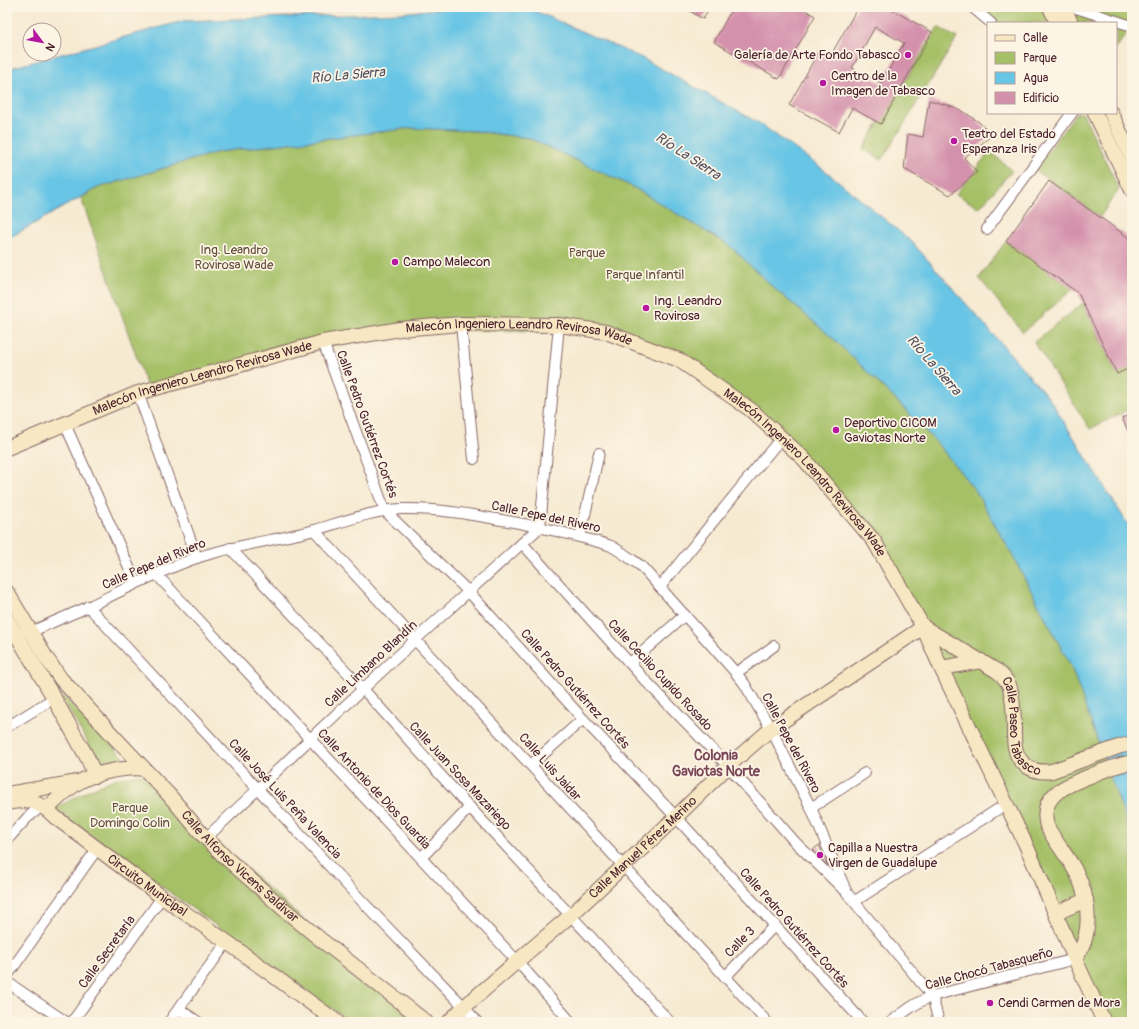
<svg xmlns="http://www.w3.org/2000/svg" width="1139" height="1029" viewBox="0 0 1139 1029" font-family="Pangolin,sans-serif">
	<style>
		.green { fill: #a5c066; stroke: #787048 }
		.water { fill: #67c5e5; stroke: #587288 }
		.building { fill: #d491ac; fill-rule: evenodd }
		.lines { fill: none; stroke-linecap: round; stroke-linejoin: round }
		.street-casing { stroke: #866665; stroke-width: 12 }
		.secondary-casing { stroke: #866665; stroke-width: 16 }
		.street { stroke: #fff; stroke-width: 10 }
		.secondary { stroke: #f7e8c3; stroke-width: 14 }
		.poi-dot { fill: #b5179e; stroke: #fcf5e5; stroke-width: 1.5 }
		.labels { text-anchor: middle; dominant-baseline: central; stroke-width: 3.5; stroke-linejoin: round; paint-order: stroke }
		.poi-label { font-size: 13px; fill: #4a1f2b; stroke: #fcf5e5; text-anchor: start }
		.park-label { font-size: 13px; fill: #654f3d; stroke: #fcf5e5 }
		.street-label { font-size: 13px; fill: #4a1f2b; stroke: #fcf5e5 }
		.water-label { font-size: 14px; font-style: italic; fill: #535163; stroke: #fcf5e5 }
		.neighbourhood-label { font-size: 14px; font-weight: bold; fill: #7a4758; stroke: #fcf5e5 }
	</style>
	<rect width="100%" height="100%" fill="#fcf5e5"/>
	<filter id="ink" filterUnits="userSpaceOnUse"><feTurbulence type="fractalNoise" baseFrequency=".025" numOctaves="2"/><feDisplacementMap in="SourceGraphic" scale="8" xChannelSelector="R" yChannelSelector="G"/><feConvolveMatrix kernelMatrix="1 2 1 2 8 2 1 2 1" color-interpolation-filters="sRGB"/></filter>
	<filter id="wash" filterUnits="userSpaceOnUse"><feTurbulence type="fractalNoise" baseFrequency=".012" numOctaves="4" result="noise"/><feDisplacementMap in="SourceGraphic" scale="16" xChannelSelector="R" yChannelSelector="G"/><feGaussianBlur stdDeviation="0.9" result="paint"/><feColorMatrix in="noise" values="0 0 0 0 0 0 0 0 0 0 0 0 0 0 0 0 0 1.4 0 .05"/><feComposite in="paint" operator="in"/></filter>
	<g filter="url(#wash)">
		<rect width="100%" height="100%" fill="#f6ead2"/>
		<g class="green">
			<polygon points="972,7 1050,7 1057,23 991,23"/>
			<polygon points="1064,7 1132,7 1132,24 1116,49 1116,23 1071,23"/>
			<polygon points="938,27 957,38 882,160 863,149"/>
			<polygon points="1076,113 1083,113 1119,189 1100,217 1035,170"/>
			<polygon points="411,128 475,131 529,138 633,187 730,246 774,288 835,340 896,400 937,443 975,490 1008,547 1071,666 1127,821 1132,837 1132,1022 1104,1022 874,541 781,438 679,360 606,332 400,329 148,390 81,198 97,188 218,152"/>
			<polygon points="990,151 1012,171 979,208 956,194"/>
			<polygon points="1006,241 1073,289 1023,332 979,278"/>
			<polygon points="1083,303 1117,374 1132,367 1132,408 1090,429 1034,342"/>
			<polygon points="57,690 125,758 99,762"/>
			<polygon points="141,774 417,1022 350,1022 54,809 87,791 116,778"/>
		</g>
		<polygon class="water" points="453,7 526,7 642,58 759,123 827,172 911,241 1049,398 1132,531 1132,837 1071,666 1008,547 975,490 937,443 896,400 835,340 774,288 730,246 633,187 529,138 475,131 411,128 218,152 97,188 7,239 7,69 183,21 402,13"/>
		<g id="blocks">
			<g class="building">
				<polygon points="683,7 710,7 703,19"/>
				<polygon points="733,7 800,7 815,16 779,79 714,42"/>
				<path d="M 858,7 L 887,7 L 932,32 L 881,124 L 852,108 L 839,132 L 789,105 L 820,49 L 831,55 ZM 875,27 L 904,43 L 881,83 L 852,68 Z"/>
				<polygon points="929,100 947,105 964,112 979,122 992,135 964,158 977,172 950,195 904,169 908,134 923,137"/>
				<polygon points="1049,181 1132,240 1132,367 1117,374 1078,293 1006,241"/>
				<polygon points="1132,414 1132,440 1122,418"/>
				<polygon points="819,845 828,866 813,850"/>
			</g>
		</g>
	</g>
	<g filter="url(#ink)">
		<use href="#blocks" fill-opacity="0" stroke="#866665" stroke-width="1"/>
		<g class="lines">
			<g class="street-casing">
				<g id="street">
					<polyline points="972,7 991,23"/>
					<polyline points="1073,7 1132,26"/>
					<polyline points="987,229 1072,113"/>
					<polyline points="461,324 474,459"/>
					<polyline points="323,342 385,511 469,592 583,719 676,817 863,1022"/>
					<polyline points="138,393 197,558"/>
					<polyline points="65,424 136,583"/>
					<polyline points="314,530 767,1022"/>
					<polyline points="580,537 599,453"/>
					<polyline points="522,543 642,677 728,766 795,842 843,889"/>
					<polyline points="230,548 363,689 463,800 670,1022"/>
					<polyline points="157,575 517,961 571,1022"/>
					<polyline points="660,587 781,438"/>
					<polyline points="88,606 359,898 464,1007 477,1022"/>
					<path d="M 25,631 L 31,632 C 50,623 70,615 90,606 C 125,589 161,570 199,557 C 236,545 276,540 315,530 C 342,522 374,510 402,509 C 443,508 484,517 524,524 C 545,528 566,533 587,539 C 595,541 603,543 611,546 C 622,552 631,559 641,566 L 736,673 L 744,683 L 771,729 L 811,808 L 847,893 L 932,996 L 939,1022"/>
					<polyline points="630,663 685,615"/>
					<polyline points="736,673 774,646"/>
					<polyline points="7,727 54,698"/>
					<polyline points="531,765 583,719"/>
					<polyline points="811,808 865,773"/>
					<polyline points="206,838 258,789 310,739 415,640 540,527 559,325"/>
					<polyline points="7,840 28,817 42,806"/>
					<polyline points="421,858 470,807"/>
					<polyline points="855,901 1006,804"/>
					<polyline points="7,976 97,849"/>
					<polyline points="725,977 775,925"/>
					<polyline points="7,982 66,1022"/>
					<polyline points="179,1009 198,1022"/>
					<polyline points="72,1022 162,897"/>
					<polyline points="169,1022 227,942"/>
					<path d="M 891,1022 C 904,1012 917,1002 932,996 L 1075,959"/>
				</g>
			</g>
			<g class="secondary-casing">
				<g id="secondary">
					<polyline points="1050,7 1057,23"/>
					<polyline points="1064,7 1071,23"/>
					<polyline points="1095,113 1132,190"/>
					<polyline points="1111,113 1132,158"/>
					<path id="s1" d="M 7,448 L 138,393 L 323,342 L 400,329 L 461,324 L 559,325 L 606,332 L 679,360 L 751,410 L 803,458 L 874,541 L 923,627 L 941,668 L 1026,845 L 1075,959 L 1104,1022"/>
					<path id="s2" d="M 7,592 L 47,659 L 61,679 L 118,741 L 169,795 L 201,833 L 225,857 L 286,911 L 320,939 L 426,1022"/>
					<polyline points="7,619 54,698 88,759 95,776"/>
					<path id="s3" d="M 923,627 L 997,671 C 1002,675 1006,679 1009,685 C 1013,696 1014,719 1014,731 C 1014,736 1014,742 1015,747 C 1018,765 1034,774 1052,771 L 1121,746 L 1132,744"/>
					<polyline points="941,668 981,661"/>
					<polyline points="7,794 78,782"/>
					<path id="s4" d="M 7,803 C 12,802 18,801 24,801 C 36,800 47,809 55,817 L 162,897 L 227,942 L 337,1022"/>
					<path d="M 47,809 C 57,799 68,788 81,781 C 95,773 128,766 144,769"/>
					<polyline points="1056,913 1086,900"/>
					<path d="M 1075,959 C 1078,954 1082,948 1084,942 C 1092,917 1086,887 1072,865 C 1064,852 1054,840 1047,826 C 1038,795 1067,785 1090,776 C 1104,770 1118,765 1132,762"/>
					<path id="s5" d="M 449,1022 L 464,1007 L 571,915 L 676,817 L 728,766 L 771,729 L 923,627"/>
				</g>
			</g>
			<use href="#street" class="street"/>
			<use href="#secondary" class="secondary"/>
		</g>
	</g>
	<g class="poi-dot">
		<circle cx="908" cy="55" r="4"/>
		<circle cx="823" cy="83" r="4"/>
		<circle cx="954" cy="141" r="4"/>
		<circle cx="395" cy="262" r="4"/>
		<circle cx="646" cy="308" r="4"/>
		<circle cx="836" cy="430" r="4"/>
		<circle cx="820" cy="855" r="4"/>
		<circle cx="990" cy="1003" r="4"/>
	</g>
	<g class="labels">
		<g class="poi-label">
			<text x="900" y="55" text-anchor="end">Galería de Arte Fondo Tabasco</text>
			<text x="831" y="76">Centro de la<tspan x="831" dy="15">Imagen de Tabasco</tspan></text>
			<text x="962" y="134">Teatro del Estado<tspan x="962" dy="15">Esperanza Iris</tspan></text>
			<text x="403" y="262">Campo Malecon</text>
			<text x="654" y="301">Ing. Leandro<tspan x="654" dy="15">Rovirosa</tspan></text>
			<text x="844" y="423">Deportivo CICOM<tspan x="844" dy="15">Gaviotas Norte</tspan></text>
			<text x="828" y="848">Capilla a Nuestra<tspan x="828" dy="15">Virgen de Guadalupe</tspan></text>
			<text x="998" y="1003">Cendi Carmen de Mora</text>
		</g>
		<g class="park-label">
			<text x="234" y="250">Ing. Leandro<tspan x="234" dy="15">Rovirosa Wade</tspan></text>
			<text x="587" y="253">Parque</text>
			<text x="645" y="275">Parque Infantil</text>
			<text x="130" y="808">Parque<tspan x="130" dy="15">Domingo Colin</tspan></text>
		</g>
		<g class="street-label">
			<text stroke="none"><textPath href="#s1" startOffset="532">Malecón Ingeniero Leandro Revirosa Wade</textPath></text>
			<text stroke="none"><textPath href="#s1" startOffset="208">Malecón Ingeniero Leandro Revirosa Wade</textPath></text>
			<text transform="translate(367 424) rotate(70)">Calle Pedro Gutiérrez Cortés</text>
			<text stroke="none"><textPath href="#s1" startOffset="867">Malecón Ingeniero Leandro Revirosa Wade</textPath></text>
			<text transform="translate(546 517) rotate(12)">Calle Pepe del Rivero</text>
			<text transform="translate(154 564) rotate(-23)">Calle Pepe del Rivero</text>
			<text transform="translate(371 664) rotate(-43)">Calle Limbano Blandín</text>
			<text transform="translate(660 675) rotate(47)">Calle Cecilio Cupido Rosado</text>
			<text transform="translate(575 689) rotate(48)">Calle Pedro Gutiérrez Cortés</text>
			<text stroke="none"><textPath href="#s3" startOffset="151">Calle Paseo Tabasco</textPath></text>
			<text transform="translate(791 743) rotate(62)">Calle Pepe del Rivero</text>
			<text transform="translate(550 767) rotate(48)">Calle Luis Jaidar</text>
			<text transform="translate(460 776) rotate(47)">Calle Juan Sosa Mazariego</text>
			<text transform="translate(374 789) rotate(47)">Calle Antonio de Dios Guardia</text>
			<text transform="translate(285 799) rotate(47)">Calle José Luis Peña Valencia</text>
			<text stroke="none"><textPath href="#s5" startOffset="261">Calle Manuel Pérez Merino</textPath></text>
			<text stroke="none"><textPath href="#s2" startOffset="362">Calle Alfonso Vicens Saldivar</textPath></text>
			<text stroke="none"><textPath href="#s4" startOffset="168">Circuito Municipal</textPath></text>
			<text transform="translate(794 928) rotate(48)">Calle Pedro Gutiérrez Cortés</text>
			<text transform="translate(740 942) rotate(-46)">Calle 3</text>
			<text transform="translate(107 952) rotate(-54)">Calle Secretaría</text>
			<text transform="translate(989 969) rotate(-15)">Calle Chocó Tabasqueño</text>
		</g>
		<g class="water-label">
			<text transform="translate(348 75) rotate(-5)">Río La Sierra</text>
			<text transform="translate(688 156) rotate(33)">Río La Sierra</text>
			<text transform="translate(934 365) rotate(49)">Río La Sierra</text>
		</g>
		<g class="neighbourhood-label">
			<text x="716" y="755">Colonia<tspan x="716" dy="16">Gaviotas Norte</tspan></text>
		</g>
	</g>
	<rect width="1139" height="1029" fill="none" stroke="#fcf5e5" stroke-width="24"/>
	<rect x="987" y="22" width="130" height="92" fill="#fcf5e5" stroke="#b59f9b"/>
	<rect x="995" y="35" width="20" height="6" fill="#f7e8c3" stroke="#b59f9b"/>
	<text x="1023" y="42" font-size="12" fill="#4a1f2b">Calle</text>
	<rect x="995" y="52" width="20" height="12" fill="#a5c066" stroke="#b59f9b"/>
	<text x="1023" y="62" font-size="12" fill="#4a1f2b">Parque</text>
	<rect x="995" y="72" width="20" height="12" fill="#67c5e5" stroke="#b59f9b"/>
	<text x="1023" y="82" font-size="12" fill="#4a1f2b">Agua</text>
	<rect x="995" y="92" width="20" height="12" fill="#d491ac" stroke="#b59f9b"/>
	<text x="1023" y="102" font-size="12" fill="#4a1f2b">Edificio</text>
	<g transform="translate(42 42) rotate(122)"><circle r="19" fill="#fcf5e5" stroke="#b59f9b"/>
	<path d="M0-3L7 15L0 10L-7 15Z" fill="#b5179e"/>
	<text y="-6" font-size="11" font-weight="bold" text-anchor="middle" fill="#4a1f2b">N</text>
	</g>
</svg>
